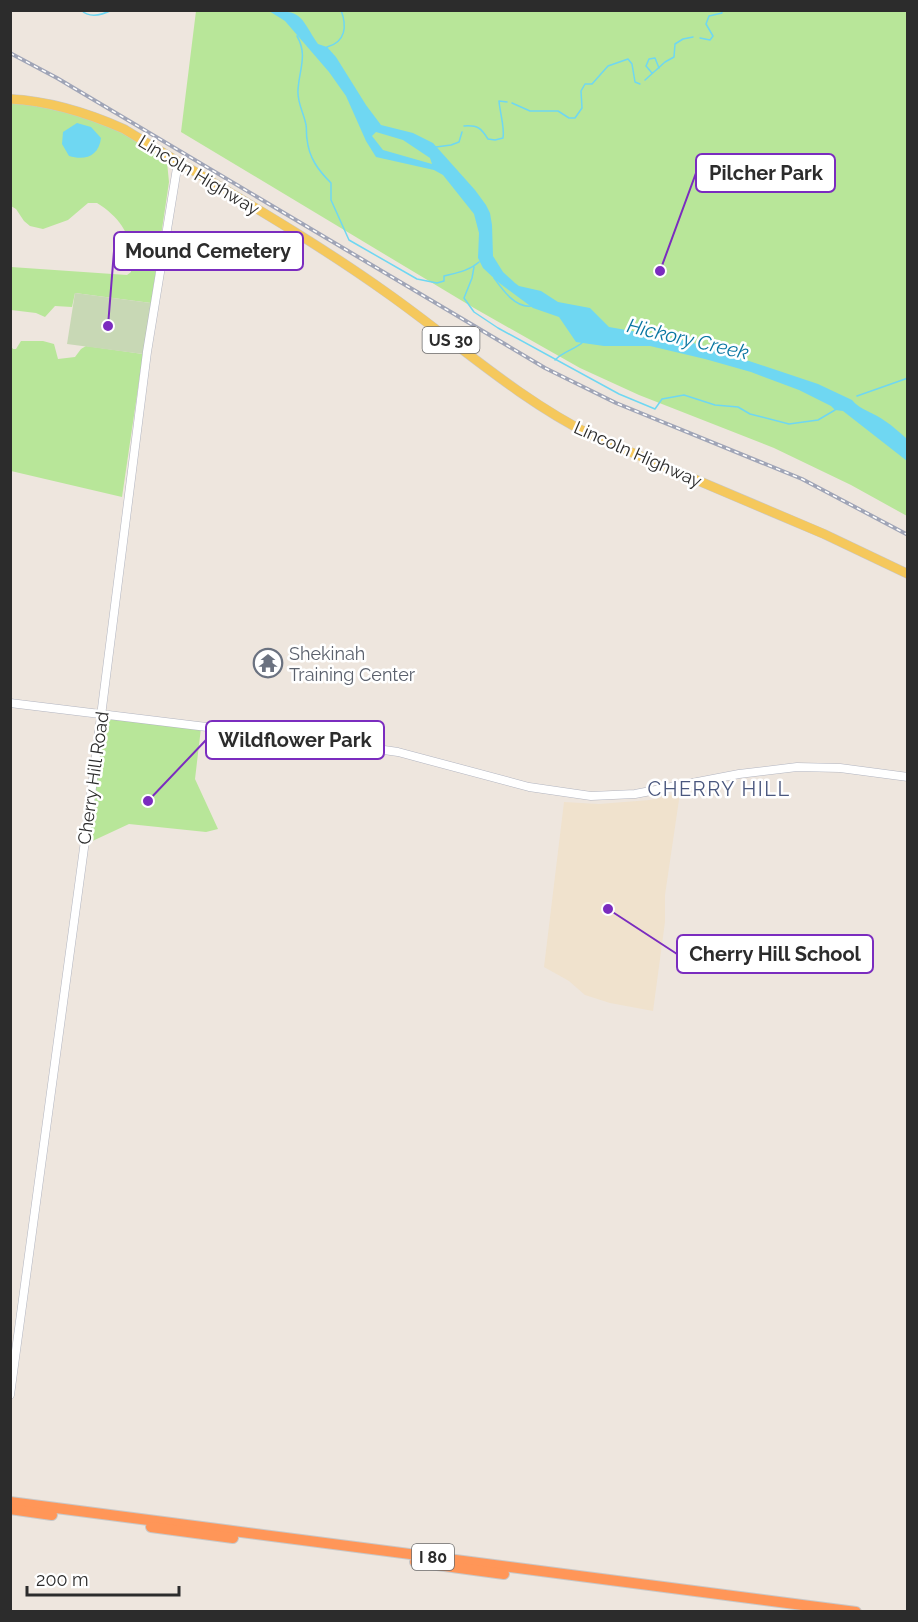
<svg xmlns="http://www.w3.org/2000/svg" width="918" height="1622" viewBox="0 0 918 1622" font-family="Raleway,sans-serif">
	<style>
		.education { fill: #f0e2cd }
		.green { fill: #b8e699 }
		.cemetery { fill: #c8d8b5 }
		.water { fill: #6fd7f2; fill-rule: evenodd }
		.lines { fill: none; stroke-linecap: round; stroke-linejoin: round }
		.stream { stroke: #6fd7f2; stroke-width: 1.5 }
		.minor-casing { stroke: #b2b5c0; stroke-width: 9 }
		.major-casing { stroke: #c8c8c8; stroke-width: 10 }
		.highway-casing { stroke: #c8c8c8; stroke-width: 12 }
		.minor { stroke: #fff; stroke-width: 8 }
		.major { stroke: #f5c85c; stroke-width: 9 }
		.highway { stroke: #ff9658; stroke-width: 10 }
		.rail-casing { stroke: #a0a5b7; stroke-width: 4 }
		.rail { stroke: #fff; stroke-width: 1.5; stroke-dasharray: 4.5; stroke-linecap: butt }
		.labels { text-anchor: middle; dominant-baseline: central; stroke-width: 5; stroke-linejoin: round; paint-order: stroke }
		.shield { fill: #fff; stroke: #6b6b6b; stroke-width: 1.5 }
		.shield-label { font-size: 16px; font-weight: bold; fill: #2c2c2c }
		.street-label { font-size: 18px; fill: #2c2c2c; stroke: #fff }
		.worship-label { font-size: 18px; fill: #5b616d; stroke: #fff; text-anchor: start }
		.water-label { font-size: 20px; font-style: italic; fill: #0a77a2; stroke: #fff }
		.neighbourhood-label { font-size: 20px; letter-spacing: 1.5px; fill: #4a577e; stroke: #fff }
		.leader { fill: none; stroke: #7b2cbf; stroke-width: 2 }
		.callout-dot { fill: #7b2cbf; stroke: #fff; stroke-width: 2 }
		.callout { fill: #fff; stroke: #7b2cbf; stroke-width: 2 }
		.callout-label { font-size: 20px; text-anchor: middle; font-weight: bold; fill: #2c2c2c }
	</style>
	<rect width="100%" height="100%" fill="#eee6de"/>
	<polygon class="education" points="680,793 665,895 665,922 653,1011 610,1003 585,995 569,981 544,967 564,802 599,804 650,800"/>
	<g class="green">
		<polygon points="196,11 907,11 907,516 851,485 774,448 639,395 580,368 474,308 181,132"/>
		<path d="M 11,102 C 65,110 125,124 167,162 L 169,182 L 151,303 L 75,293 L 72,307 L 55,306 L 45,317 L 36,313 L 11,310 L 11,267 L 127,275 L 131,272 C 136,242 123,219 97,203 L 88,203 L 68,220 L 43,229 L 30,226 L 24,221 L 16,209 L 11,206 Z"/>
		<polygon points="21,341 43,341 54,344 58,359 75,357 81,349 86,346 143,354 122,497 11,471 10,345 13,349 16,349"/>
		<polygon points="103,715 201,728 195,779 218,829 206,832 129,824 86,844"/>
	</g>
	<polygon class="cemetery" points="75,293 151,303 143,354 67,344"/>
	<g class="water">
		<path d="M 269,11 C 303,10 300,17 318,44 L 327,47 L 336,57 L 366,105 L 381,125 L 413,133 L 433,143 L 475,190 L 486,205 L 490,213 L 492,225 L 493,256 L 503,272 L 515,283 L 519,286 L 541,291 L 558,302 L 590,308 L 609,327 L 683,340 L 710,348 L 818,384 L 852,400 C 860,410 875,413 885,421 C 893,426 900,433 907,439 L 907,461 L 843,411 L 835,410 L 831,406 L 799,390 L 751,372 L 705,359 L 650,346 L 604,346 L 576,342 L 559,317 L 533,308 L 498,282 L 483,268 L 478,258 L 479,233 L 474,214 L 443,175 L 434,170 L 376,157 L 366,141 L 346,96 L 329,72 L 285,21 ZM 376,132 L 403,140 L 430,158 L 432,164 L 383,150 L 372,136 Z"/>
		<path d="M 77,123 L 91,127 L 101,138 C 99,156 85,161 69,156 L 62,144 L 63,132 Z"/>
	</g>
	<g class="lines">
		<g class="stream">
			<path d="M 81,10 C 90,19 102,15 112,10"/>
			<path d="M 297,36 C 308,55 299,70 298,90 C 297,103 304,113 306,125 C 307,130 306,135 307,139 C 309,158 318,170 331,183 L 331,200 L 349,240 L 417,279 L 437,283 L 444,281 L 444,276 C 456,273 469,271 479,262"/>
			<polyline points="700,38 710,40 713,36 706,24 709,16 722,13 721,10"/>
			<path d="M 327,47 C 346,42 347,26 341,10"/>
			<polyline points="652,73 646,66 649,59 655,58 659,68"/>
			<polyline points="645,80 665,62 674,57 675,44 683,39 693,37"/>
			<polyline points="512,103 530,111 558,111 569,118 575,118 582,108 581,91 585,84 592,84 608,66 628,59 632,64 635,82 640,84"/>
			<path d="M 464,126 C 478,125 481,128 488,139 L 495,140 L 503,138 C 505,129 500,113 499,101 L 507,102"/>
			<polyline points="436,147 451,145 459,142 462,132"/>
			<polyline points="474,267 472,278 464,298 474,312 498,328 619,394 655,409 662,399 684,395 715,405 738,407 750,414 789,424 818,420 835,410"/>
			<path d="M 494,278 C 502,289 515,308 531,306"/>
			<path d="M 555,360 C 564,351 574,350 583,342"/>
			<polyline points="857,396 908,378"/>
		</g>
		<g class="minor-casing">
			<g id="minor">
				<polyline points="10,703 314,740 398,752 529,787 591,796 635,794 739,774 797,767 840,768 908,777"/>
				<polyline points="10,1395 89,811 147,352 178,162"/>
			</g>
		</g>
		<g class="major-casing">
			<path id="major" d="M 10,99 C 50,101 88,113 124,129 C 212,183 303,233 387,293 C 455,341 518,399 593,436 L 824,534 L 908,574"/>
		</g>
		<g class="highway-casing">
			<g id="highway">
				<polyline points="10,1502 856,1612"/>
				<polyline points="10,1509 52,1515"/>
				<polyline points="151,1527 233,1538"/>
				<polyline points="415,1562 504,1574"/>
			</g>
		</g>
		<use href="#minor" class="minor"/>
		<use href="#major" class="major"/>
		<use href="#highway" class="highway"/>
		<g class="rail-casing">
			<polyline id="rail" points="10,53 57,78 545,368 616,403 802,479 908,535"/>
		</g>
		<use href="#rail" class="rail"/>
	</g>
	<defs>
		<g id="temple-ring" transform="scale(1.5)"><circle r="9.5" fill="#fff" stroke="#6b7280" stroke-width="1.5"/><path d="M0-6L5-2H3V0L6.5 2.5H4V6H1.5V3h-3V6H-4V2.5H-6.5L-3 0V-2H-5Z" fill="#6b7280"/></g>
	</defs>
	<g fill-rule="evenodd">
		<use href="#temple-ring" x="268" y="663"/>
	</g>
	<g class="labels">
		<g class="shield">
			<rect x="422.5" y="327" width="57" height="26" rx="4.5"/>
			<rect x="412" y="1544" width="42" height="26" rx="4.5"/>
		</g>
		<g class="shield-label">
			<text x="451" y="340">US 30</text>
			<text x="433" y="1557">I 80</text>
		</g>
		<g class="street-label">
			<text transform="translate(199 175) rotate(31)">Lincoln Highway</text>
			<text transform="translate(638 454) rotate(24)">Lincoln Highway</text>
			<text transform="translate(93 778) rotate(-82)">Cherry Hill Road</text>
		</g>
		<g class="worship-label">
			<text x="289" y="653">Shekinah<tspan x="289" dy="21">Training Center</tspan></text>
		</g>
		<g class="water-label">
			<text transform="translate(688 339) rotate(13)">Hickory Creek</text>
		</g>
		<g class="neighbourhood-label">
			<text x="719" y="789">CHERRY HILL</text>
		</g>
	</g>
	<path class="leader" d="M660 271L696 173M108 326L114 251M148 801L206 740M608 909L677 954"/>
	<g class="callout-dot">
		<circle cx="660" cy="271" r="6"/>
		<circle cx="108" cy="326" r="6"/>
		<circle cx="148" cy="801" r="6"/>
		<circle cx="608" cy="909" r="6"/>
	</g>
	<g class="callout">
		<rect x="696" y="154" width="139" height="38" rx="6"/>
		<rect x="114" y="232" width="189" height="38" rx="6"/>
		<rect x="206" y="721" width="178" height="38" rx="6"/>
		<rect x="677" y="935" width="196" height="38" rx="6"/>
	</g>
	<g class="callout-label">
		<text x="766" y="180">Pilcher Park</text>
		<text x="208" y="258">Mound Cemetery</text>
		<text x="295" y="747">Wildflower Park</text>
		<text x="775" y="961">Cherry Hill School</text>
	</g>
	<rect width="918" height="1622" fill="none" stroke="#2c2c2c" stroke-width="24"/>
	<path d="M27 1586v9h152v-9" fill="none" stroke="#2c2c2c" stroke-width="3"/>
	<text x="36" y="1586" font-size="18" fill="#2c2c2c" stroke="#ffffff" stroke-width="4.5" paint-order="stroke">200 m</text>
</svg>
